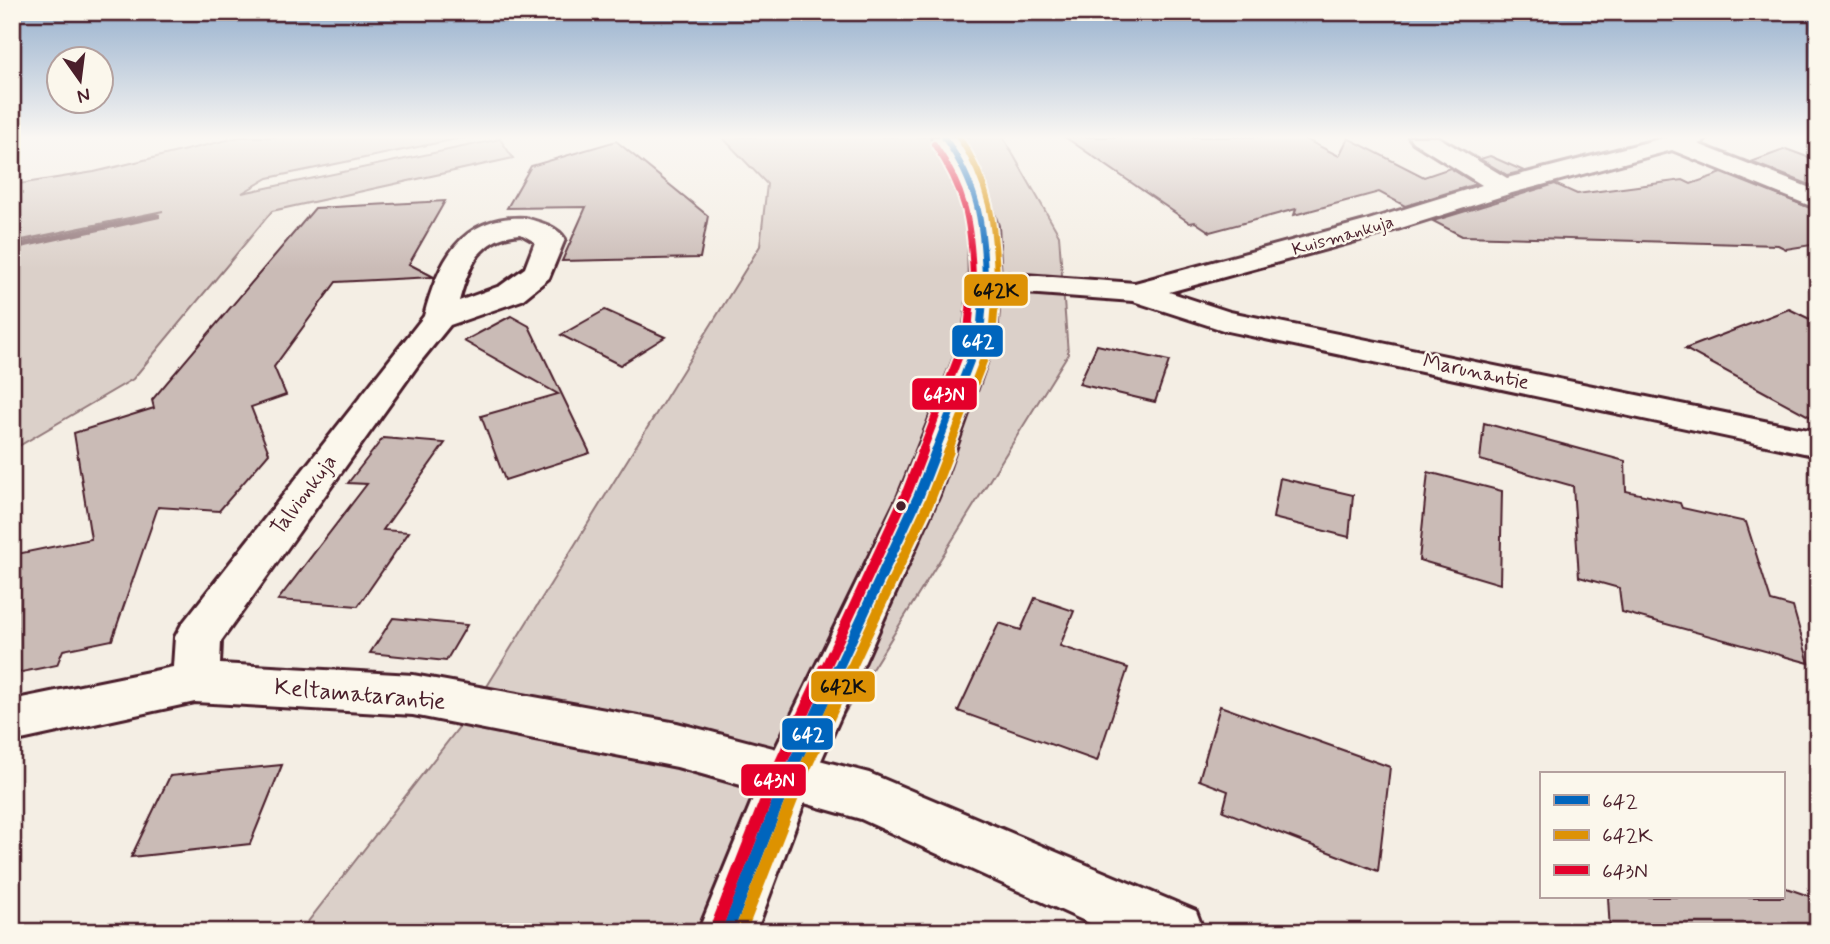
<svg xmlns="http://www.w3.org/2000/svg" width="1830" height="944" viewBox="0 0 1830 944" font-family="Mynerve,sans-serif">
	<style>
		.green { fill: #dbd0c9; stroke: #92787a; stroke-width: 2 }
		.lines { fill: none; stroke-linecap: round; stroke-linejoin: round }
		.stream { fill: #8d7174; fill-rule: evenodd }
		.building { fill: #cabbb6; stroke: #4a1f2b; stroke-width: 2 }
		.street-casing { stroke: #4a1f2b; stroke-width: 6 }
		.secondary-casing { stroke: #4a1f2b; stroke-width: 6 }
		.street { fill: #fbf7ec; fill-rule: evenodd }
		.secondary { fill: #fbf7ec; fill-rule: evenodd }
		.bus-1-far3-casing { stroke: #fbf7ec; stroke-width: 10 }
		.bus-1-far2-casing { stroke: #fbf7ec; stroke-width: 12 }
		.bus-1-far1-casing { stroke: #fbf7ec; stroke-width: 15 }
		.bus-1-casing { stroke: #fbf7ec; stroke-width: 18 }
		.bus-2-far3-casing { stroke: #fbf7ec; stroke-width: 10 }
		.bus-2-far2-casing { stroke: #fbf7ec; stroke-width: 12 }
		.bus-2-far1-casing { stroke: #fbf7ec; stroke-width: 15 }
		.bus-2-casing { stroke: #fbf7ec; stroke-width: 18 }
		.bus-3-far3-casing { stroke: #fbf7ec; stroke-width: 10 }
		.bus-3-far2-casing { stroke: #fbf7ec; stroke-width: 12 }
		.bus-3-far1-casing { stroke: #fbf7ec; stroke-width: 15 }
		.bus-3-casing { stroke: #fbf7ec; stroke-width: 18 }
		.bus-1-far3 { stroke: #0065bd; stroke-width: 6 }
		.bus-1-far2 { stroke: #0065bd; stroke-width: 8 }
		.bus-1-far1 { stroke: #0065bd; stroke-width: 10 }
		.bus-1 { stroke: #0065bd; stroke-width: 12 }
		.bus-2-far3 { stroke: #dd9206; stroke-width: 6 }
		.bus-2-far2 { stroke: #dd9206; stroke-width: 8 }
		.bus-2-far1 { stroke: #dd9206; stroke-width: 10 }
		.bus-2 { stroke: #dd9206; stroke-width: 12 }
		.bus-3-far3 { stroke: #e4002b; stroke-width: 6 }
		.bus-3-far2 { stroke: #e4002b; stroke-width: 8 }
		.bus-3-far1 { stroke: #e4002b; stroke-width: 10 }
		.bus-3 { stroke: #e4002b; stroke-width: 12 }
		.bus-dot { fill: #4a1f2b; stroke: #fbf7ec; stroke-width: 2.5 }
		.labels { text-anchor: middle; dominant-baseline: central; stroke-width: 5; stroke-linejoin: round; paint-order: stroke }
		.far-street-label { font-size: 18px; fill: #4a1f2b; stroke: #fbf7ec }
		.street-label { font-size: 21px; fill: #4a1f2b; stroke: #fbf7ec }
		.near-street-label { font-size: 24px; fill: #4a1f2b; stroke: #fbf7ec }
		.line-badge { stroke: #fbf7ec; stroke-width: 2.5 }
		.badge-label { font-size: 19px; text-anchor: middle; font-weight: bold; fill: #fff }
		.pale-badge-label { font-size: 19px; text-anchor: middle; font-weight: bold; fill: #111 }
	</style>
	<rect width="100%" height="100%" fill="#f4eee4"/>
	<filter id="ink" filterUnits="userSpaceOnUse"><feTurbulence type="fractalNoise" baseFrequency=".0143" numOctaves="2"/><feDisplacementMap in="SourceGraphic" scale="14" xChannelSelector="R" yChannelSelector="G"/><feConvolveMatrix kernelMatrix="1 2 1 2 8 2 1 2 1" color-interpolation-filters="sRGB"/></filter>
	<g filter="url(#ink)">
		<g class="green">
			<polygon points="240,137 466,137 268,178 242,193 500,139 513,158 272,211 133,379 12,450 12,243 163,211 12,242 12,185 94,172"/>
			<polygon points="722,137 1003,137 1059,235 1068,354 818,756 745,932 300,932 473,709 760,246 767,184"/>
		</g>
		<g class="lines">
			<polygon class="stream" points="156,213 160,214 160,218 12,250 12,244"/>
		</g>
		<g class="building">
			<polygon points="1065,137 1301,137 1339,156 1348,138 1424,177 1450,168 1476,184 1405,206 1379,192 1294,215 1296,209 1210,232 1195,222 1190,223"/>
			<polygon points="616,141 708,216 700,258 562,261 586,207 507,208 531,166"/>
			<polygon points="1786,149 1818,161 1818,188 1751,162"/>
			<polygon points="1490,156 1524,171 1507,175 1480,159"/>
			<polygon points="1722,173 1818,211 1818,244 1786,249 1778,245 1462,236 1433,221 1555,184 1577,194 1683,180 1691,184"/>
			<polygon points="445,201 409,264 434,277 336,282 274,367 286,395 251,407 269,453 219,511 158,507 112,640 63,650 57,665 12,674 12,555 91,539 74,433 154,408 152,400 315,208"/>
			<polygon points="1789,309 1818,323 1818,421 1685,349"/>
			<polygon points="605,310 665,337 620,365 561,335"/>
			<polygon points="511,316 529,326 590,453 505,480 481,416 558,394 464,341"/>
			<polygon points="1097,345 1169,361 1155,402 1079,384"/>
			<polygon points="1484,423 1625,461 1626,491 1680,503 1682,508 1746,522 1771,601 1793,607 1809,663 1622,612 1619,588 1579,577 1573,486 1480,460"/>
			<polygon points="383,438 445,443 383,530 409,532 358,606 278,600 367,484 348,483"/>
			<polygon points="1428,472 1502,491 1500,584 1419,560"/>
			<polygon points="1280,478 1353,495 1349,537 1273,518"/>
			<polygon points="1035,598 1074,611 1060,646 1128,668 1097,761 958,711 999,623 1021,630"/>
			<polygon points="393,618 467,625 446,661 370,653"/>
			<polygon points="1220,706 1390,767 1378,871 1223,811 1228,791 1199,780"/>
			<polygon points="282,765 250,844 131,857 170,776"/>
			<polygon points="1783,887 1818,899 1818,932 1610,932 1608,897 1783,897"/>
		</g>
		<g class="lines">
			<g class="street-casing">
				<g id="street">
					<polygon points="1409,137 1438,137 1507,178 1667,137 1707,137 1703,142 1698,144 1818,191 1818,209 1672,150 1512,193 1385,233 1169,292 1230,312 1818,432 1818,456 1223,330 1133,301 985,290 974,287 970,281 974,275 985,272 1135,283 1365,221 1482,185 1413,142"/>
					<path d="M 525,218 C 539,222 557,226 565,239 L 549,278 L 522,300 L 450,325 L 420,362 L 221,641 L 220,664 L 413,675 L 677,723 L 869,773 L 1196,911 L 1204,932 L 1109,932 L 861,819 L 677,767 L 413,715 L 195,702 L 12,742 L 12,700 L 173,667 L 175,637 L 182,624 L 424,316 C 438,262 461,215 525,218 ZM 521,234 L 535,242 L 525,268 L 500,286 L 459,301 C 469,265 480,237 521,234 Z"/>
				</g>
			</g>
			<g class="secondary-casing">
				<polygon id="secondary" points="932,137 956,137 977,166 997,226 1000,281 996,335 939,495 815,774 756,932 698,932 763,774 899,495 964,335 970,281 969,226 951,166"/>
			</g>
			<use href="#street" class="street"/>
			<use href="#secondary" class="secondary"/>
			<g class="bus-1-far3-casing">
				<path id="bus-1-far3" d="M 944,137 C 978,186 983,220 985,277"/>
			</g>
			<g class="bus-1-far2-casing">
				<polyline id="bus-1-far2" points="935,452 980,335 985,276"/>
			</g>
			<g class="bus-1-far1-casing">
				<polyline id="bus-1-far1" points="837,671 919,495 936,451"/>
			</g>
			<g class="bus-1-casing">
				<polyline id="bus-1" points="727,932 789,774 838,669"/>
			</g>
			<g class="bus-2-far3-casing">
				<path id="bus-2-far3" d="M 959,137 C 990,184 995,223 997,277"/>
			</g>
			<g class="bus-2-far2-casing">
				<polyline id="bus-2-far2" points="948,452 992,338 997,276"/>
			</g>
			<g class="bus-2-far1-casing">
				<polyline id="bus-2-far1" points="850,671 930,500 949,451"/>
			</g>
			<g class="bus-2-casing">
				<polyline id="bus-2" points="740,932 800,779 851,669"/>
			</g>
			<g class="bus-3-far3-casing">
				<path id="bus-3-far3" d="M 934,144 C 966,190 971,223 973,277"/>
			</g>
			<g class="bus-3-far2-casing">
				<polyline id="bus-3-far2" points="922,452 968,332 973,276"/>
			</g>
			<g class="bus-3-far1-casing">
				<polyline id="bus-3-far1" points="824,671 908,490 923,451"/>
			</g>
			<g class="bus-3-casing">
				<polyline id="bus-3" points="716,928 778,769 824,669"/>
			</g>
			<use href="#bus-1-far3" class="bus-1-far3"/>
			<use href="#bus-1-far2" class="bus-1-far2"/>
			<use href="#bus-1-far1" class="bus-1-far1"/>
			<use href="#bus-1" class="bus-1"/>
			<use href="#bus-2-far3" class="bus-2-far3"/>
			<use href="#bus-2-far2" class="bus-2-far2"/>
			<use href="#bus-2-far1" class="bus-2-far1"/>
			<use href="#bus-2" class="bus-2"/>
			<use href="#bus-3-far3" class="bus-3-far3"/>
			<use href="#bus-3-far2" class="bus-3-far2"/>
			<use href="#bus-3-far1" class="bus-3-far1"/>
			<use href="#bus-3" class="bus-3"/>
		</g>
	</g>
	<linearGradient id="sky" x2="0" y2="1"><stop stop-color="#95afcd"/><stop offset="0.51" stop-color="#faf7f3"/><stop offset="1" stop-color="#faf7f3" stop-opacity="0"/></linearGradient>
	<rect width="1830" height="269" fill="url(#sky)"/>
	<circle class="bus-dot" cx="901" cy="506" r="6"/>
	<g class="labels">
		<g class="far-street-label">
			<text transform="translate(1343 236) rotate(-16)">Kuismankuja</text>
		</g>
		<g class="street-label">
			<text transform="translate(1476 372) rotate(12)">Marunantie</text>
			<text transform="translate(304 495) rotate(-53)">Talvionkuja</text>
		</g>
		<g class="near-street-label">
			<text transform="translate(360 695) rotate(5)">Keltamatarantie</text>
		</g>
	</g>
	<g class="line-badge">
		<rect x="963" y="273" width="66" height="34" rx="7" fill="#dd9206"/>
		<rect x="951" y="324" width="53" height="34" rx="7" fill="#0065bd"/>
		<rect x="911" y="377" width="67" height="34" rx="7" fill="#e4002b"/>
		<rect x="810" y="670" width="66" height="33" rx="7" fill="#dd9206"/>
		<rect x="781" y="717" width="53" height="34" rx="7" fill="#0065bd"/>
		<rect x="740" y="763" width="67" height="34" rx="7" fill="#e4002b"/>
	</g>
	<g class="badge-label">
		<text x="978" y="348">642</text>
		<text x="944" y="401">643N</text>
		<text x="808" y="741">642</text>
		<text x="774" y="787">643N</text>
	</g>
	<g class="pale-badge-label">
		<text x="996" y="297">642K</text>
		<text x="843" y="693">642K</text>
	</g>
	<rect width="1830" height="944" fill="none" stroke="#fbf7ec" stroke-width="42"/>
	<rect x="21" y="21" width="1788" height="902" fill="none" stroke="#4a1f2b" stroke-width="2.5" filter="url(#ink)"/>
	<rect x="1540" y="772" width="245" height="126" fill="#fbf7ec" stroke="#b4a19f" stroke-width="2"/>
	<rect x="1554" y="795" width="35" height="10" fill="#0065bd" stroke="#b4a19f" stroke-width="2"/>
	<text x="1602" y="808" font-size="21" fill="#4a1f2b">642</text>
	<rect x="1554" y="830" width="35" height="10" fill="#dd9206" stroke="#b4a19f" stroke-width="2"/>
	<text x="1602" y="842" font-size="21" fill="#4a1f2b">642K</text>
	<rect x="1554" y="865" width="35" height="10" fill="#e4002b" stroke="#b4a19f" stroke-width="2"/>
	<text x="1602" y="878" font-size="21" fill="#4a1f2b">643N</text>
	<g transform="translate(80 80) rotate(166)"><circle r="33" fill="#fbf7ec" stroke="#b4a19f" stroke-width="2"/>
	<path d="M0-5L12 26L0 18L-12 26Z" fill="#4a1f2b"/>
	<text y="-10" font-size="19" font-weight="bold" text-anchor="middle" fill="#4a1f2b">N</text>
	</g>
</svg>
